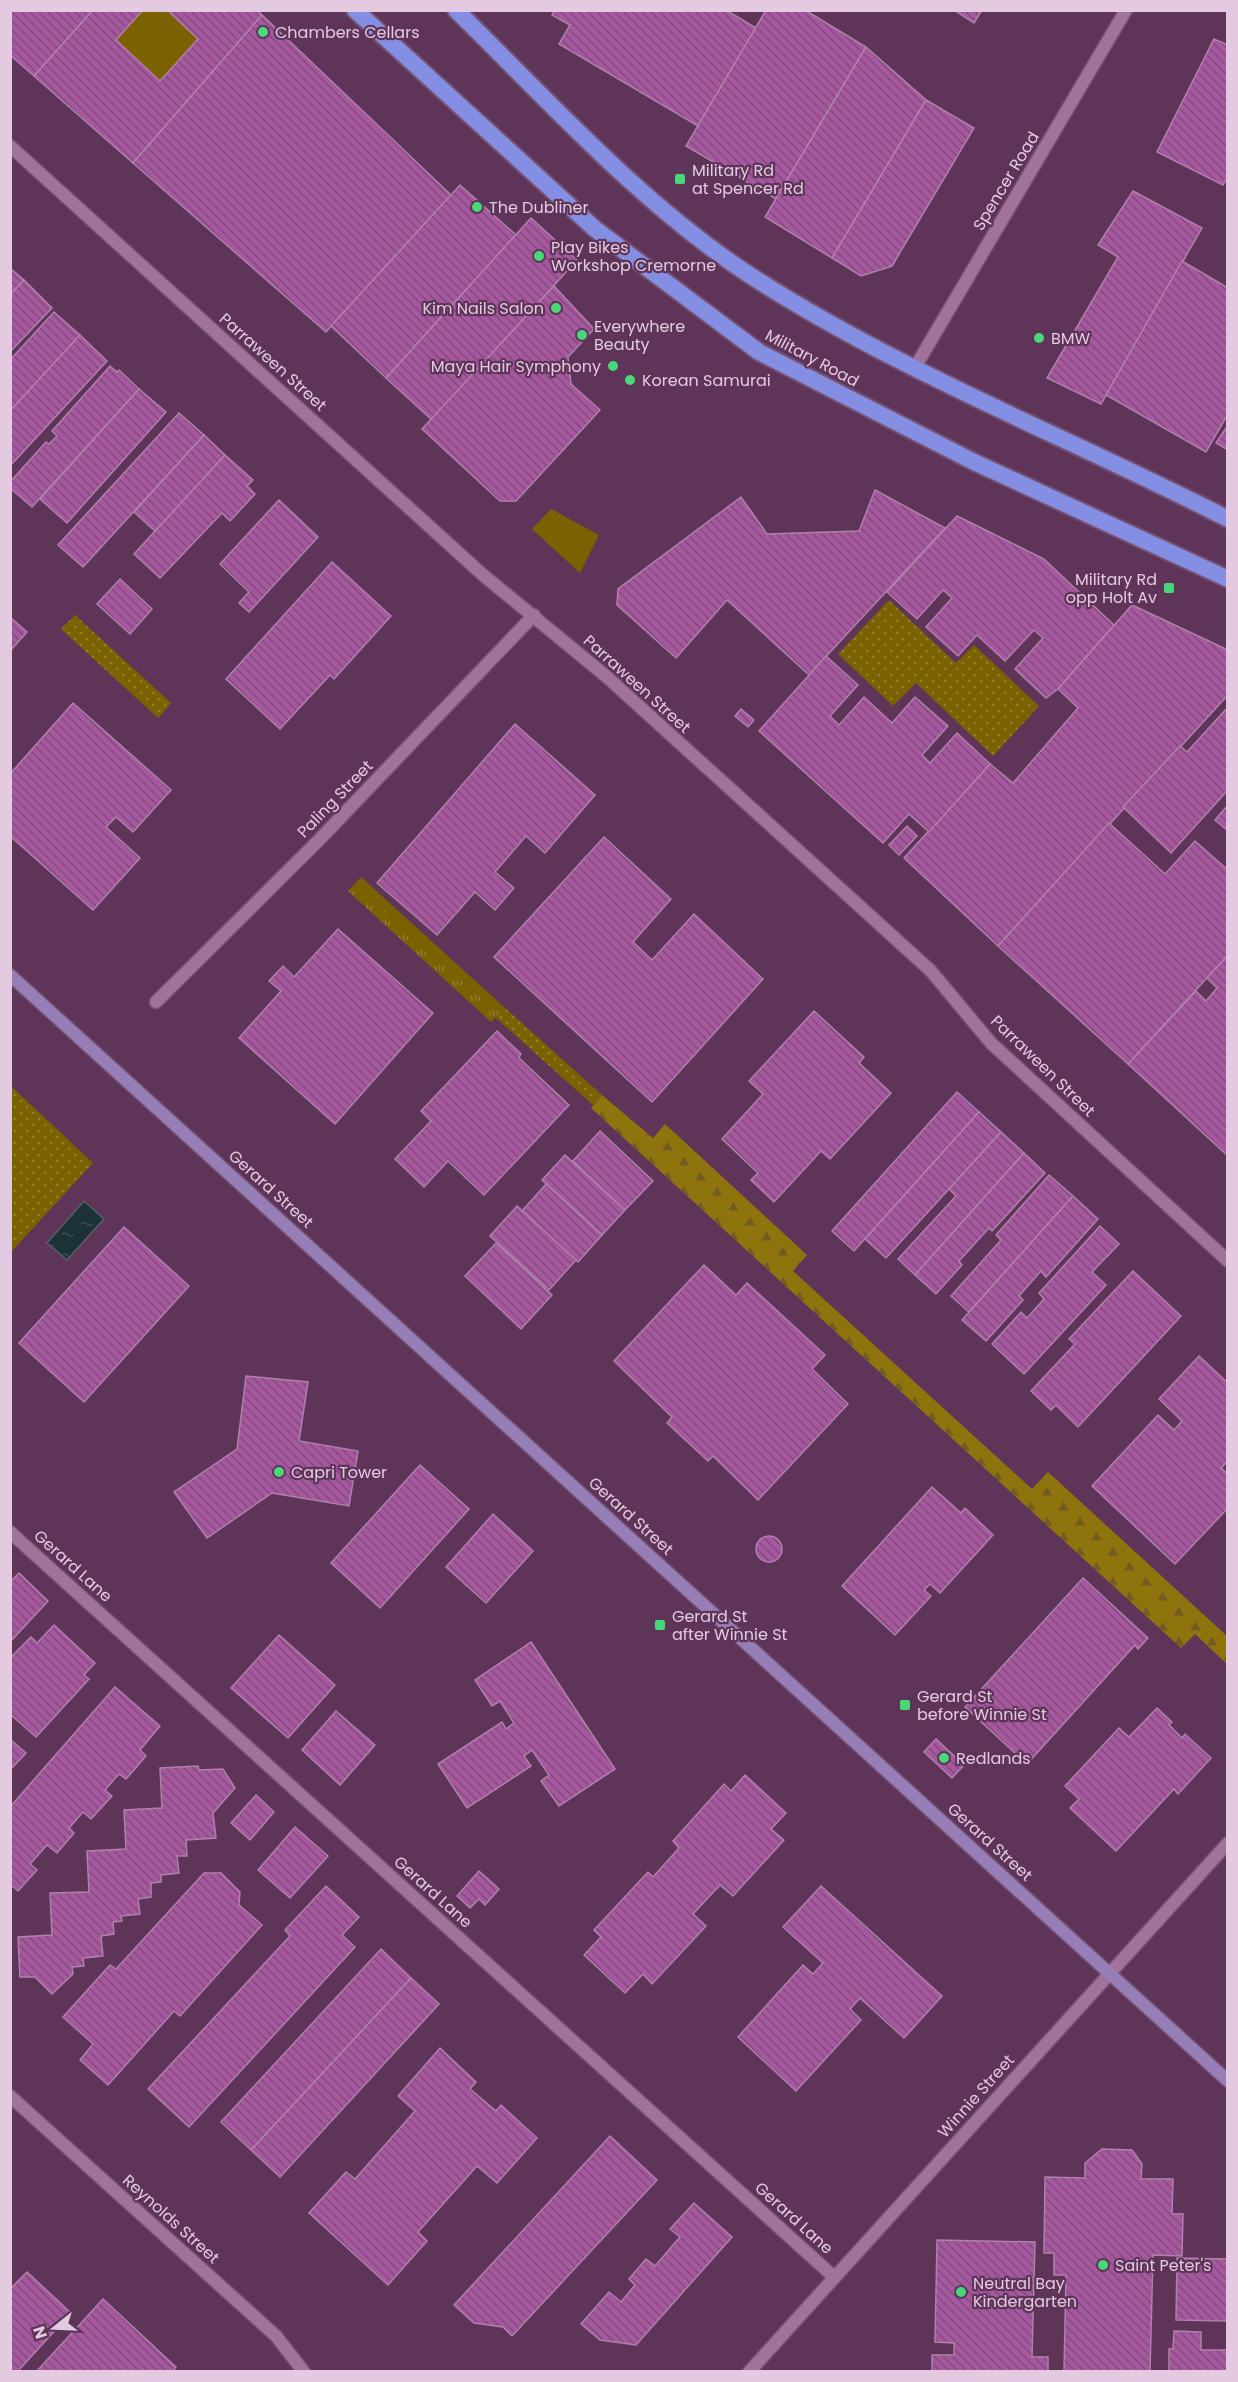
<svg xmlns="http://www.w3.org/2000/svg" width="1238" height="2382" viewBox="0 0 1238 2382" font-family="Poppins,sans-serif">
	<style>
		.grass { fill: url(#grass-dots) }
		.forest { fill: url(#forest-firs) }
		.park { fill: url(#park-tufts) }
		.garden { fill: #7b6100 }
		.water { fill: url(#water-ripples); stroke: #586069; stroke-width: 1.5 }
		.building { fill: url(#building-back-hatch); stroke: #b081aa; stroke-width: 1.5 }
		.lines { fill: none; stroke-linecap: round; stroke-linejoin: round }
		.service-casing { stroke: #765272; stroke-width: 15 }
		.minor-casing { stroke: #765272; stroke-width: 15 }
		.secondary-casing { stroke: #765272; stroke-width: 15 }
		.trunk-casing { stroke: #765272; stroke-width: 20 }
		.service { stroke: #a1739b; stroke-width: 12 }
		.minor { stroke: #a1739b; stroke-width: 12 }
		.secondary { stroke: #967eb6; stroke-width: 12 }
		.trunk { stroke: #848fe3; stroke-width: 16 }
		.poi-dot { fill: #48d779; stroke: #5e3459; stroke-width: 2 }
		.labels { text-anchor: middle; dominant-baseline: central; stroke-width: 4.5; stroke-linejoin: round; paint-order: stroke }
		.poi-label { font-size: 16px; fill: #e3cae0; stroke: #5e3459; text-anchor: start }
		.street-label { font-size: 16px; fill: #e3cae0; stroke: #5e3459 }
	</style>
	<defs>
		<pattern id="grass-dots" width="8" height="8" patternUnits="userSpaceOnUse" patternTransform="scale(1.5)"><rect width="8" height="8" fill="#7b6100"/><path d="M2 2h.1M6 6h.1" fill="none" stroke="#947d31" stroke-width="1.8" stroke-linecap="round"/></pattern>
		<pattern id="forest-firs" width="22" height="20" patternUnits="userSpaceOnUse" patternTransform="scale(1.5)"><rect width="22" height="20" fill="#8f730c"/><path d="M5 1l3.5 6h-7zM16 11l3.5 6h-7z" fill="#715d22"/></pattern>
		<pattern id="park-tufts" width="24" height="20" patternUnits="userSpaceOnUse" patternTransform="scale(1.5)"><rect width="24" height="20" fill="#7b6100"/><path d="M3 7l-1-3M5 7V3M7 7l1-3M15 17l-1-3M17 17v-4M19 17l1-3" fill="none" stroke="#947d31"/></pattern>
		<pattern id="water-ripples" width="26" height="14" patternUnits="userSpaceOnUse" patternTransform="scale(1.5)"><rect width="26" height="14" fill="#1d3236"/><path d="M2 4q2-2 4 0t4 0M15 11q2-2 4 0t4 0" fill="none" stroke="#3e4e53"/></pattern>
		<pattern id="building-back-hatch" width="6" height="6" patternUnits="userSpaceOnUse" patternTransform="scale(1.5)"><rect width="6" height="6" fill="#a7579f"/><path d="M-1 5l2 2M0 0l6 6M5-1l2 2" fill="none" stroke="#7f4d7a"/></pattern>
	</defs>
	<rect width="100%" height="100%" fill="#5e3459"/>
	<g class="grass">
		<polygon points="889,600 956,663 974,645 1039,706 993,756 916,683 893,706 838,654"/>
		<polygon points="75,615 171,703 158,718 61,629"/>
		<polygon points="504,1007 602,1095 593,1105 495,1017"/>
		<polygon points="11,1086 93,1163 11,1252 10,1252"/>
	</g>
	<polygon class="forest" points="602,1095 653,1138 665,1124 807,1255 793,1271 1032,1489 1048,1472 1227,1636 1227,1664 1195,1634 1181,1648 591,1108"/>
	<polygon class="park" points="361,877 504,1007 491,1022 348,891"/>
	<g class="garden">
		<polygon points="143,10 167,11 198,39 160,81 116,40"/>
		<polygon points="551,509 599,535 580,573 532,529"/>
	</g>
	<polygon class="water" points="84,1201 104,1219 67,1260 47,1243"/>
	<g class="building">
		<polygon points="10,10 93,10 34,76 10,55"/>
		<polygon points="93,10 143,10 116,40 160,81 198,39 167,10 257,10 262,15 133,163 34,76"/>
		<polygon points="555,10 726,10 756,28 698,126 559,44 570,25 552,15"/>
		<polygon points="766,10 805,10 866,47 776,199 686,146"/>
		<polygon points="954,10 982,10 974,23"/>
		<polygon points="262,15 451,195 326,332 133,163"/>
		<polygon points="1214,39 1228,45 1228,176 1223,185 1157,152"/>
		<polygon points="866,47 926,100 832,258 765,217"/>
		<polygon points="926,100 974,128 892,266 861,276 832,258"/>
		<polygon points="460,185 516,235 386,378 331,326"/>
		<polygon points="1133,191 1202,228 1101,404 1047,378 1118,257 1098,245"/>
		<polygon points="531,218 577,260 432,420 386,378"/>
		<polygon points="1182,261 1228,288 1228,414 1206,452 1106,395"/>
		<polygon points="10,268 24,280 10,295"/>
		<polygon points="24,280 52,308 10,352 10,295"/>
		<polygon points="554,286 594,329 568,357 571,384 600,410 516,501 500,501 422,429"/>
		<polygon points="54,312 80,335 10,411 10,360"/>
		<polygon points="80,335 107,361 10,466 10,411"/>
		<polygon points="110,366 117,372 119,370 139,389 32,507 10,488 10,482 46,442 49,444 57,436 52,431"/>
		<polygon points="139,389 166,412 67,523 40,499"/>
		<polygon points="179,413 204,435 83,567 58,545"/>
		<polygon points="1228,425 1228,450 1216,443"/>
		<polygon points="204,435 225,455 156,532 134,512"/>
		<polygon points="225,455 253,480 247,486 255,494 230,521 222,513 160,578 134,554"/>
		<polygon points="875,490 945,528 809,675 727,600 676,658 617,605 618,589 741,497 767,534 859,531"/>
		<polygon points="279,500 318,537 249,612 239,603 249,592 220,564"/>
		<polygon points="957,516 1044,559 1114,625 1058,689 1046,698 1015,669 1043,638 1034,630 1005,661 977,635 958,656 926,627 952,598 943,590 917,619 887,592"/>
		<polygon points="332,562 391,616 334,679 330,675 280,729 226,679"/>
		<polygon points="120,579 152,609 130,634 97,604"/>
		<polygon points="1132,605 1228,650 1228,695 998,946 904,858 990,764 1013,783 1078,708 1058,689"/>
		<polygon points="10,617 27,632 10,651"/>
		<polygon points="826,656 858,685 830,716 839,725 864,697 892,723 915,697 948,726 922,755 930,763 957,733 990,764 929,832 909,814 883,843 759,731"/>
		<polygon points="73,703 171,790 133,832 116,817 106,827 140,858 93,910 10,836 10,774"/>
		<polygon points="1228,707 1228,790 1171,853 1123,807 1180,746 1187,752"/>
		<polygon points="741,709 754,720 748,727 735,716"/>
		<polygon points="515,724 595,795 545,853 526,836 495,872 514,888 495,910 475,892 437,935 377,883"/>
		<polygon points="1228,805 1228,831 1215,820"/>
		<polygon points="1109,823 1165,874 1195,841 1228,870 1228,955 1128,1064 998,946"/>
		<polygon points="907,826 917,836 899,855 889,845"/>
		<polygon points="604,837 671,899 633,942 652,960 694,914 763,979 652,1102 494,957"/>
		<polygon points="338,929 433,1013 335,1124 239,1038 281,991 269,981 283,966 294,977"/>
		<polygon points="1228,955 1228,1156 1128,1064 1196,991 1206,1001 1217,988 1207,978"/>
		<polygon points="814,1011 864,1057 859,1063 891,1093 830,1159 821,1151 774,1202 751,1180 758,1173 722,1139 763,1094 749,1081"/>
		<polygon points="497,1031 521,1054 519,1058 569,1105 484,1195 448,1161 424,1187 395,1159 431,1121 421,1111"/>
		<polygon points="957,1092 979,1112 854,1251 832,1231"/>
		<polygon points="979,1112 1001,1132 886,1258 865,1239"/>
		<polygon points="600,1131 653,1181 625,1210 573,1161"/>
		<polygon points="1001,1132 1024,1153 915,1275 898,1259 956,1196 949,1189"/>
		<polygon points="1024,1153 1045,1173 992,1231 989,1228 959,1261 962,1265 936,1294 915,1275"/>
		<polygon points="565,1155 625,1210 602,1235 542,1180"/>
		<polygon points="1049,1175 1073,1196 969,1312 951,1296 1001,1240 996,1235"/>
		<polygon points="546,1184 602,1235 578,1262 522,1211"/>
		<polygon points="1073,1196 1098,1219 1046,1277 1041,1271 1019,1296 1023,1300 986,1341 962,1320"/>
		<polygon points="517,1206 576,1260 549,1290 490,1236"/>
		<polygon points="1100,1226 1119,1244 1092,1272 1106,1285 1024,1374 992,1344 1021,1312 1027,1318 1044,1299 1039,1293"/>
		<polygon points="124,1227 189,1286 84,1402 19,1343"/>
		<polygon points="496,1243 552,1295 521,1329 465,1276"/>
		<polygon points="704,1265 736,1295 747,1283 825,1355 812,1369 848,1404 758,1500 713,1456 708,1461 667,1423 672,1417 614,1361"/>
		<polygon points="1133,1271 1181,1316 1078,1427 1056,1405 1051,1410 1031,1391 1075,1344 1069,1339"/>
		<polygon points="1199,1356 1228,1383 1228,1461 1221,1468 1228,1474 1228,1508 1175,1564 1092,1486 1158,1415 1174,1430 1182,1421 1159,1399"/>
		<polygon points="246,1376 308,1382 299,1441 358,1451 349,1506 272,1493 207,1538 174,1492 237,1449"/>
		<polygon points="420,1465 469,1509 380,1608 331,1563"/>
		<polygon points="932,1487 961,1513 965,1508 993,1535 940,1593 930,1584 924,1590 931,1596 895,1635 842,1586"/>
		<polygon points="493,1514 533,1551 486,1603 446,1567"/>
		<circle cx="769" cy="1549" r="13"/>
		<polygon points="19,1573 48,1601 10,1642 10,1582"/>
		<polygon points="1083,1578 1148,1638 1138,1649 1135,1645 1027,1764 965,1707"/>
		<polygon points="54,1625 95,1663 84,1675 89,1679 36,1737 10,1714 10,1658 31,1637 37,1643"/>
		<polygon points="279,1635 335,1685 288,1738 231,1688"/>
		<polygon points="531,1642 615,1769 559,1806 541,1781 549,1775 532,1750 524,1756 531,1766 467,1808 438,1764 502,1722 506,1729 514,1723 500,1701 492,1706 475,1680"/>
		<polygon points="115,1687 160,1726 140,1750 146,1756 126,1779 119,1774 105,1790 112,1796 91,1819 83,1812 69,1828 74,1833 57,1853 47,1845 30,1864 37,1870 18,1891 13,1886 10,1889 10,1807"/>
		<polygon points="1157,1708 1172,1722 1169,1725 1182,1738 1185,1734 1211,1758 1178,1794 1174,1789 1116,1851 1070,1808 1079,1799 1065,1786 1119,1728 1129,1737"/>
		<polygon points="336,1711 375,1745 340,1785 302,1750"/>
		<polygon points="10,1739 26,1753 10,1770"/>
		<polygon points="936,1739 964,1765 952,1778 924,1752"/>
		<polygon points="198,1766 199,1770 223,1769 235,1788 213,1813 216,1838 186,1840 187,1856 177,1856 179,1873 161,1875 161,1882 151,1883 151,1897 138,1899 140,1914 121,1916 122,1921 113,1922 114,1934 101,1936 103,1956 83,1958 84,1966 72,1967 73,1974 52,1994 35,1977 20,1977 18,1937 52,1935 50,1893 89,1892 87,1851 126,1849 124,1810 162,1808 160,1768"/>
		<polygon points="745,1775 786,1813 771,1829 784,1840 733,1896 720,1885 693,1914 706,1926 652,1984 643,1974 625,1993 584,1955 601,1937 594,1930 648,1872 653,1877 679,1848 673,1841 724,1784 731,1791"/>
		<polygon points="256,1795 274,1812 250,1840 231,1823"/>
		<polygon points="295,1827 328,1856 290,1898 258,1870"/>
		<polygon points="479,1871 499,1889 485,1905 479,1899 470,1908 457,1896"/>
		<polygon points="204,1873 221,1873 240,1892 239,1905 262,1925 180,2016 174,2011 108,2085 80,2060 93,2044 63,2017 110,1965 116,1969"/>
		<polygon points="326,1886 359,1917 342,1935 355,1947 189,2127 148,2089 290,1936 285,1930"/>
		<polygon points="821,1886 942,1996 904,2038 860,1998 850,2009 861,2020 796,2091 738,2037 803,1965 813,1974 823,1963 783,1927"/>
		<polygon points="381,1949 411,1978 251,2150 221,2122"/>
		<polygon points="411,1978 439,2004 280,2177 251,2150"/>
		<polygon points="440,2048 476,2082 470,2089 496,2111 501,2105 537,2138 497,2183 477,2166 418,2232 427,2241 388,2285 309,2213 346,2172 355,2179 415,2111 398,2096"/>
		<polygon points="610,2136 657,2180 512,2336 503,2327 474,2323 454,2305"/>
		<polygon points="1102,2149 1132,2150 1142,2164 1141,2179 1173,2179 1172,2214 1183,2214 1182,2256 1153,2255 1150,2372 1064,2372 1066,2275 1054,2275 1054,2253 1044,2253 1045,2177 1085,2178 1085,2163"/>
		<polygon points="694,2203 732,2237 636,2345 600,2340 581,2324 609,2292 621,2302 635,2285 629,2279 646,2259 655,2266 680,2237 670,2229"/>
		<polygon points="937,2240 1035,2242 1032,2357 1048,2357 1048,2372 932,2372 932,2355 954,2355 954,2343 935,2342"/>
		<polygon points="1177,2258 1228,2259 1228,2321 1176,2320"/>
		<polygon points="27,2272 71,2313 17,2372 10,2372 10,2289"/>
		<polygon points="103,2299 176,2367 172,2372 36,2372"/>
		<polygon points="1174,2331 1201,2332 1201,2350 1228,2350 1228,2372 1169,2372 1169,2349 1173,2349"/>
	</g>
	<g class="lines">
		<g class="service-casing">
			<polyline id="service" points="10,1532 834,2277"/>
		</g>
		<g class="minor-casing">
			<g id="minor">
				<polyline points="10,146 483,575 607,677 931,971 991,1043 1228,1261"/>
				<polyline points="914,369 1126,10"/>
				<polyline points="156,1002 318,841 534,615"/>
				<polyline points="10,2096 276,2336 304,2372"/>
				<polyline points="749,2372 1228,1843"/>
			</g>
		</g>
		<g class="secondary-casing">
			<polyline id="secondary" points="10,975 1228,2081"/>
		</g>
		<g class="trunk-casing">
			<g id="trunk">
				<polyline points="355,10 595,229 759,352 974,462 1228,579"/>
				<path d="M 456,10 C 549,101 639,202 748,274 C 899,372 1068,437 1228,519"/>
			</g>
		</g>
		<use href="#service" class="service"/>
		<use href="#minor" class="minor"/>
		<use href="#secondary" class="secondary"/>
		<use href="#trunk" class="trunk"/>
	</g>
	<g class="poi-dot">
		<circle cx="263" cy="32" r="6"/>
		<rect x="674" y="173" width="12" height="12" rx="3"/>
		<circle cx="477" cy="207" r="6"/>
		<circle cx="539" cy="256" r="6"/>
		<circle cx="556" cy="308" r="6"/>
		<circle cx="582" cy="335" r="6"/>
		<circle cx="1039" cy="338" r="6"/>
		<circle cx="613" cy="366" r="6"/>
		<circle cx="630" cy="380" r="6"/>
		<rect x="1163" y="582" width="12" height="12" rx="3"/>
		<circle cx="279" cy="1472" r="6"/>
		<rect x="654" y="1619" width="12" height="12" rx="3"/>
		<rect x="899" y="1699" width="12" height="12" rx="3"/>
		<circle cx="944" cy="1758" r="6"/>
		<circle cx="1103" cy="2265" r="6"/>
		<circle cx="961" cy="2292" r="6"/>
	</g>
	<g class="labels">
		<g class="poi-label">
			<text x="275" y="32">Chambers Cellars</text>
			<text x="692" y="170">Military Rd<tspan x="692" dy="18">at Spencer Rd</tspan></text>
			<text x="489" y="207">The Dubliner</text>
			<text x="551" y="247">Play Bikes<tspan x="551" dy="18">Workshop Cremorne</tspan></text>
			<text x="544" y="308" text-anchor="end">Kim Nails Salon</text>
			<text x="594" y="326">Everywhere<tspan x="594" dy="18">Beauty</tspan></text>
			<text x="1051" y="338">BMW</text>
			<text x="601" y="366" text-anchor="end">Maya Hair Symphony</text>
			<text x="642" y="380">Korean Samurai</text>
			<text x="1157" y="579" text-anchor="end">Military Rd<tspan x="1157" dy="18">opp Holt Av</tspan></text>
			<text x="291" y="1472">Capri Tower</text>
			<text x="672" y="1616">Gerard St<tspan x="672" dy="18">after Winnie St</tspan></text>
			<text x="917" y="1696">Gerard St<tspan x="917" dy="18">before Winnie St</tspan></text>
			<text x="956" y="1758">Redlands</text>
			<text x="1115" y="2265">Saint Peter's</text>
			<text x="973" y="2283">Neutral Bay<tspan x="973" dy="18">Kindergarten</tspan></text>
		</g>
		<g class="street-label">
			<text transform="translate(1006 181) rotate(-59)">Spencer Road</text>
			<text transform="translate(812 358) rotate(28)">Military Road</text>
			<text transform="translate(273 362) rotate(42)">Parraween Street</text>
			<text transform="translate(637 684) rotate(42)">Parraween Street</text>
			<text transform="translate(335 799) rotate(-46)">Paling Street</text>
			<text transform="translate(1043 1066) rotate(44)">Parraween Street</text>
			<text transform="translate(271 1189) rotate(42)">Gerard Street</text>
			<text transform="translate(631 1516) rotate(42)">Gerard Street</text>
			<text transform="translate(73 1566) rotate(42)">Gerard Lane</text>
			<text transform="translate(990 1842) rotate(42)">Gerard Street</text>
			<text transform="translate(433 1892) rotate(42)">Gerard Lane</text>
			<text transform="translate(976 2096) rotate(-48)">Winnie Street</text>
			<text transform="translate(794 2218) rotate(42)">Gerard Lane</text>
			<text transform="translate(171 2219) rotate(42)">Reynolds Street</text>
		</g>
	</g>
	<rect width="1238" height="2382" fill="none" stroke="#e3cae0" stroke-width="24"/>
	<g transform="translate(54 2328) rotate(252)" stroke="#5e3459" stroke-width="4.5" paint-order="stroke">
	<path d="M0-4.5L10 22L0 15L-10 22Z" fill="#e3cae0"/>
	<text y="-9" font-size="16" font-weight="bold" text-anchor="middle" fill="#e3cae0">N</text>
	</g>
</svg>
